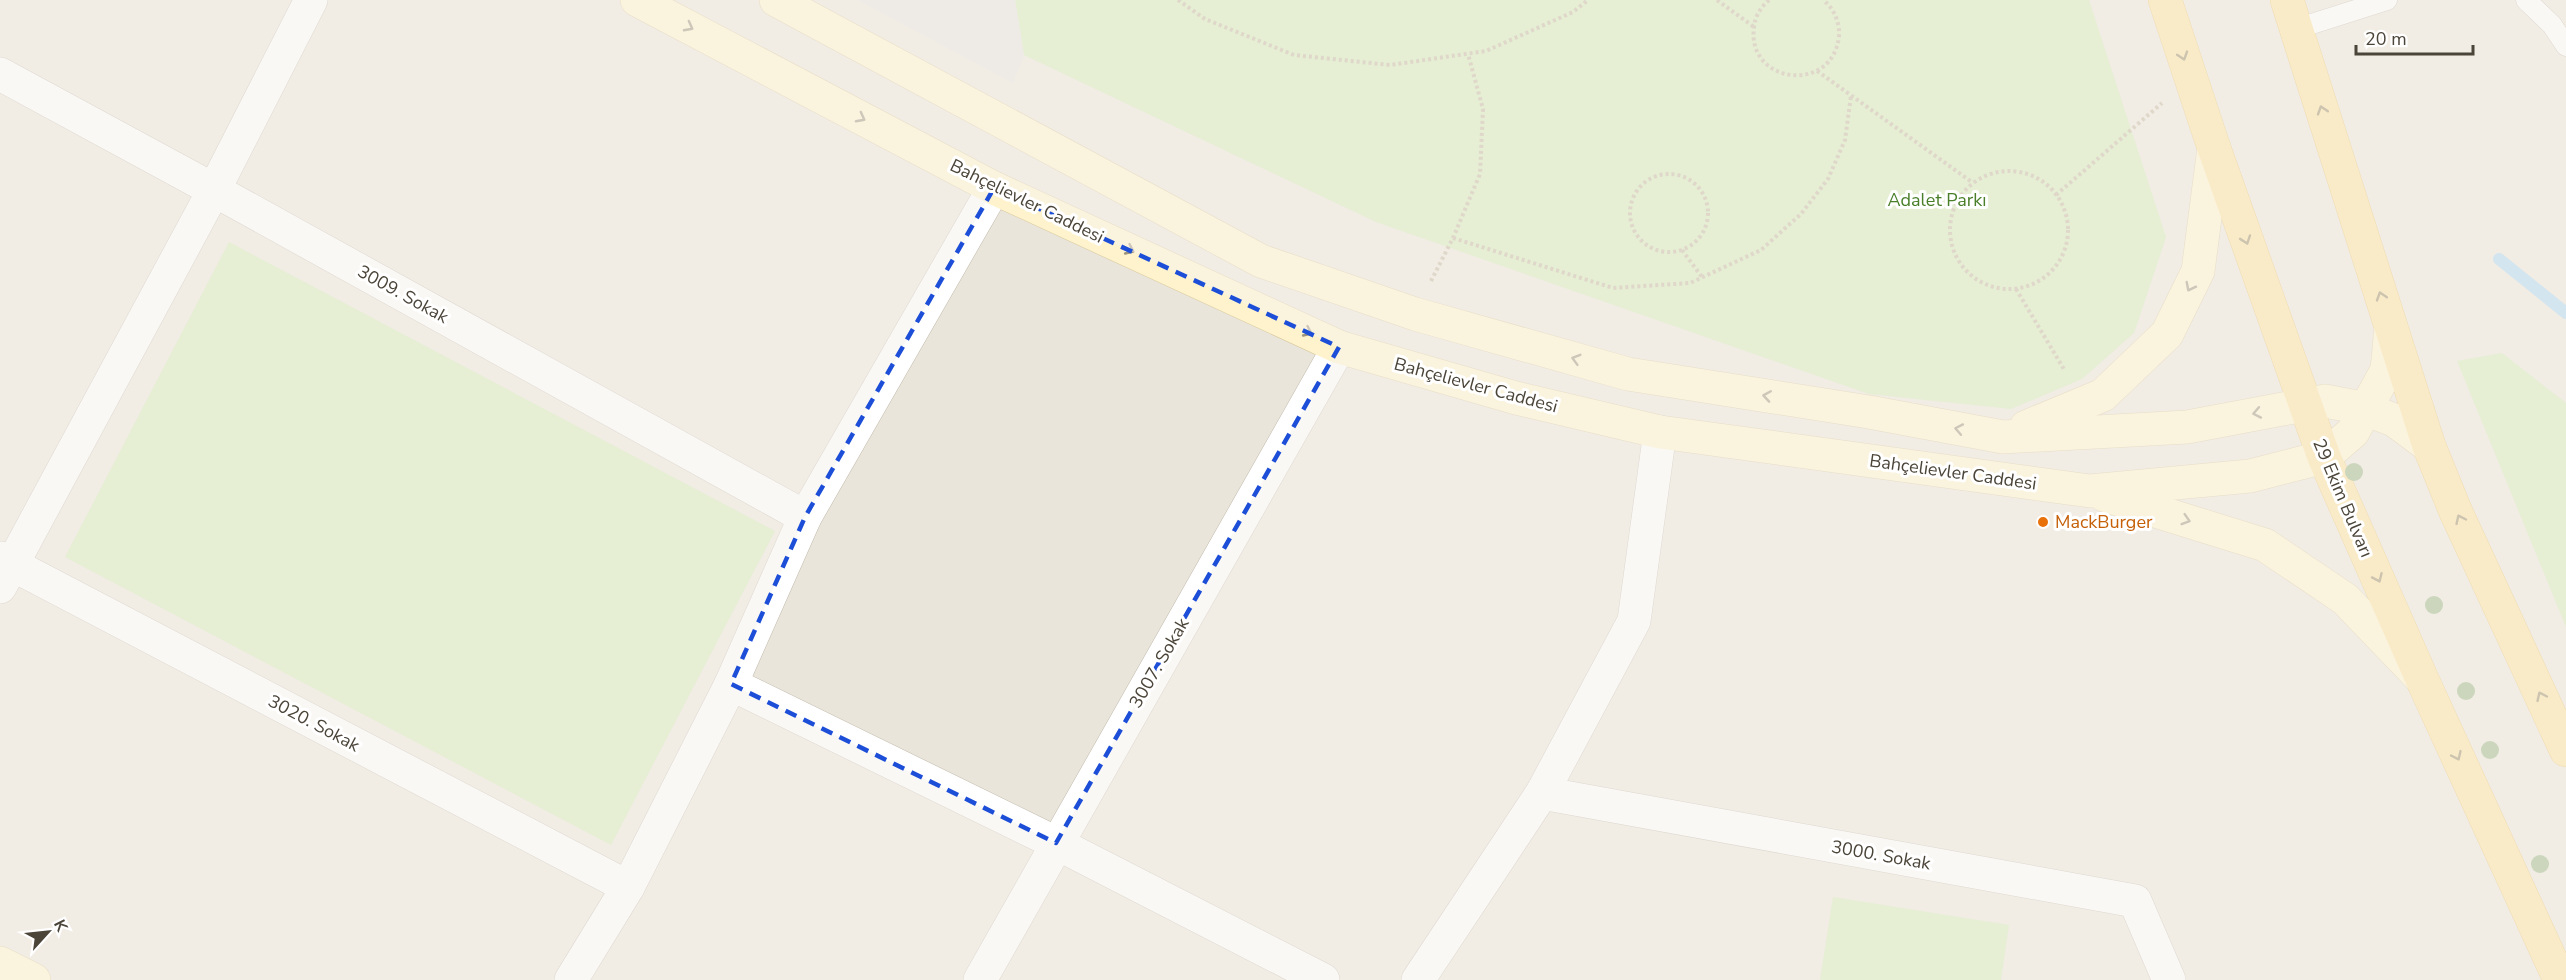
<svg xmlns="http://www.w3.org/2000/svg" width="2566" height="980" viewBox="0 0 2566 980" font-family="'Nunito Sans',sans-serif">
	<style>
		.residential { fill: #eae5da }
		.green { fill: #d2eab5 }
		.parking { fill: #e5e3e0 }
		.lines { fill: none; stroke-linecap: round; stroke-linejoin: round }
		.stream { stroke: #a9d4f2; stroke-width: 12 }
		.lane-casing { stroke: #c2bbae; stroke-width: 21 }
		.street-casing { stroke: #c2bbae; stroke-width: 34 }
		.secondary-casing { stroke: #d6c79b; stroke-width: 34 }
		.primary-casing { stroke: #e6c16a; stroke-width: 34 }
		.path { stroke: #c4b79f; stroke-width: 4; stroke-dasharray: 3 3; stroke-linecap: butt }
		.lane { stroke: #fff; stroke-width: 20 }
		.street { stroke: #fff; stroke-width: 33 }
		.secondary { stroke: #fff3cd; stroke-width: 33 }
		.primary { stroke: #ffe39c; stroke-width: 33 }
		.tree { fill: #97b381 }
		.oneway { stroke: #9c937c }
		.oneway2 { stroke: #9c8c66 }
		.marked { fill: none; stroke: #1d4ed8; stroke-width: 4.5; stroke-dasharray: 12 8; stroke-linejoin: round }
		.food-dot { fill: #e8710a; stroke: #fff; stroke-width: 2 }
		.labels { text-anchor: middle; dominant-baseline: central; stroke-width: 6; stroke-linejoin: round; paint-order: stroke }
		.park-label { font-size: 18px; fill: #4a7f2a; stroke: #fff }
		.street-label { font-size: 18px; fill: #4b4439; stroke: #fff }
		.food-label { font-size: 18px; fill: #c56008; stroke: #fff; text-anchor: start }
	</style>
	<rect width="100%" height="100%" fill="#f6f3ec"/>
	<rect class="residential" x="0" y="0" width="2566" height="980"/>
	<g class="green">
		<polygon points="1015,0 2089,0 2166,237 2134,333 2082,379 2011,409 1869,394 1376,222 1024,55"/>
		<polygon points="229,242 775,531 611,845 65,557"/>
		<polygon points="2502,353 2566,403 2566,627 2457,361"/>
		<polygon points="1833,897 2009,925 2001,980 1820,980"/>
	</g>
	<polygon class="parking" points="858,0 1015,0 1024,55 1013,83"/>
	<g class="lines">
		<polyline class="stream" points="2499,259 2566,313"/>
		<g class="lane-casing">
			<g id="lane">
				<polyline points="2526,0 2552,25 2566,46"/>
				<polyline points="2296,29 2387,0"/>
			</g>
		</g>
		<g class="street-casing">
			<g id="street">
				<polyline points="0,74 214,190 805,517"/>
				<polyline points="0,558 628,887"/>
				<polyline points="0,587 214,190 311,0"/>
				<polyline points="731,684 1056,843 1323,980"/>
				<polyline points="1542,793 2135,901 2169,980"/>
				<polyline points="571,980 628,887 731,684 805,517 994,188"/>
				<polyline points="980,980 1339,347"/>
				<polyline points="1418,980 1542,793 1634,621 1660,432"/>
			</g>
		</g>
		<g class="secondary-casing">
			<g id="secondary">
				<polyline points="637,0 994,188 1339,347 1516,398 1660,432 2090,491 2250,476 2324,457 2353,432 2387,370 2391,327"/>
				<polyline points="776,0 1261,261 1415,314 1628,374 1869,412 2003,437 2187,427 2325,401 2362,408 2394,420 2429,446"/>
				<polyline points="2026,427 2103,395 2167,334 2198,271 2214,148"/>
				<polyline points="2104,495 2265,545 2345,599 2421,678"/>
				<polyline points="0,963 34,980"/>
			</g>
		</g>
		<g class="primary-casing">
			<g id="primary">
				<polyline points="2165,0 2214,148 2324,457 2422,679 2560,980"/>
				<polyline points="2287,0 2429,446 2455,510 2566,750"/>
			</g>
		</g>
		<g class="path">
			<polyline points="1178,0 1205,19 1294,55 1390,65 1486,51 1573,12 1588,0"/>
			<polyline points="1717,0 1754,27"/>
			<path d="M 1769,0 C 1761,7 1755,16 1754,27 C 1746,84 1833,95 1839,36 C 1840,23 1834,8 1823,0"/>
			<polyline points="1817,71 1973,183"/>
			<circle cx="2009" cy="230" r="59"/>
			<circle cx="1669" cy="213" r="39"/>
			<polyline points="2056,195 2162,103"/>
			<polyline points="1453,238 1613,288 1690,283 1761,250 1801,214 1828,179 1845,140 1851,96"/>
			<polyline points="1682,250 1702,277"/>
			<polyline points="1431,281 1453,238 1480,174 1483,109 1468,54"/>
			<polyline points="2016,289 2065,371"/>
		</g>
		<use href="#lane" class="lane"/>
		<use href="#street" class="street"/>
		<use href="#secondary" class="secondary"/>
		<use href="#primary" class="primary"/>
	</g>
	<g class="tree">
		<circle cx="2354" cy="472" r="9"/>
		<circle cx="2434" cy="605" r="9"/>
		<circle cx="2466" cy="691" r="9"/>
		<circle cx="2490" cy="750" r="9"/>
		<circle cx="2540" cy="864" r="9"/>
	</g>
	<defs><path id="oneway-chevron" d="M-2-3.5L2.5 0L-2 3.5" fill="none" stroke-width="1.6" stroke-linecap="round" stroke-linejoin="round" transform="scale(1.5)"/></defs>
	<g class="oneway">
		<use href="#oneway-chevron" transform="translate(689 27) rotate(28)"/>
		<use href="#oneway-chevron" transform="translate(861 118) rotate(28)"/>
		<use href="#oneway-chevron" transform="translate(1130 250) rotate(25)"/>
		<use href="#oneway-chevron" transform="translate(2190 287) rotate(117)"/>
		<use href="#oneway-chevron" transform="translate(1308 332) rotate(25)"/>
		<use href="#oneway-chevron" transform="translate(1576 359) rotate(-164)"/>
		<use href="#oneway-chevron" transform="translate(1767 396) rotate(-171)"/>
		<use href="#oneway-chevron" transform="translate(2257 413) rotate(169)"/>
		<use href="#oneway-chevron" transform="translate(1959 429) rotate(-169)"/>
		<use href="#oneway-chevron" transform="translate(2186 520) rotate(17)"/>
	</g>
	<g class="oneway2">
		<use href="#oneway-chevron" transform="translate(2183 56) rotate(72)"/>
		<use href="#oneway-chevron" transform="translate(2322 110) rotate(-108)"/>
		<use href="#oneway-chevron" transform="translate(2246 240) rotate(71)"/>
		<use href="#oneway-chevron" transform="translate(2381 296) rotate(-108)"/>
		<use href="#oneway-chevron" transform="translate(2460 519) rotate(-115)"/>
		<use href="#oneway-chevron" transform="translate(2378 578) rotate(66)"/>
		<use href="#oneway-chevron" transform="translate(2541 696) rotate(-115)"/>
		<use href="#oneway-chevron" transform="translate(2457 756) rotate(65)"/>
	</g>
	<path d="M0 0H2566V980H0ZM 994,188 L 1339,347 L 1056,843 L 731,684 L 805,517 Z" fill="#f6f3ec" fill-opacity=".55" fill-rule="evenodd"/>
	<path class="marked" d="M 994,188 L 1339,347 L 1056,843 L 731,684 L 805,517 Z"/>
	<circle class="food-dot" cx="2043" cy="522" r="6"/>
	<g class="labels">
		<g class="park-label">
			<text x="1937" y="200">Adalet Parkı</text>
		</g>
		<g class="street-label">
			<text transform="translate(1027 201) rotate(26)">Bahçelievler Caddesi</text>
			<text transform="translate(403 294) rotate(29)">3009. Sokak</text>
			<text transform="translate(1476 385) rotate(15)">Bahçelievler Caddesi</text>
			<text transform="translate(1953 472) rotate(8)">Bahçelievler Caddesi</text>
			<text transform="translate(2343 498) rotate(67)">29 Ekim Bulvarı</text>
			<text transform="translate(1159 663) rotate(-60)">3007. Sokak</text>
			<text transform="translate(314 723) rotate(28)">3020. Sokak</text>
			<text transform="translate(1881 855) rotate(10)">3000. Sokak</text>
		</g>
		<g class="food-label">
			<text x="2055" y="522">MackBurger</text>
		</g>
	</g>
	<g transform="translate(48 932) rotate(63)" stroke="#ffffff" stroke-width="4.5" paint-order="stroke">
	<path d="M0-4.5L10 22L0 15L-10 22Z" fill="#4b4439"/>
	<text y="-9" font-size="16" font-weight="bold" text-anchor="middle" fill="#4b4439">K</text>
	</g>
	<path d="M2356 45v9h117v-9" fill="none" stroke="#4b4439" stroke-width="3"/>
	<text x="2365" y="45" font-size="18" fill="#4b4439" stroke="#ffffff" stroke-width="4.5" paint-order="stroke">20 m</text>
</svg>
